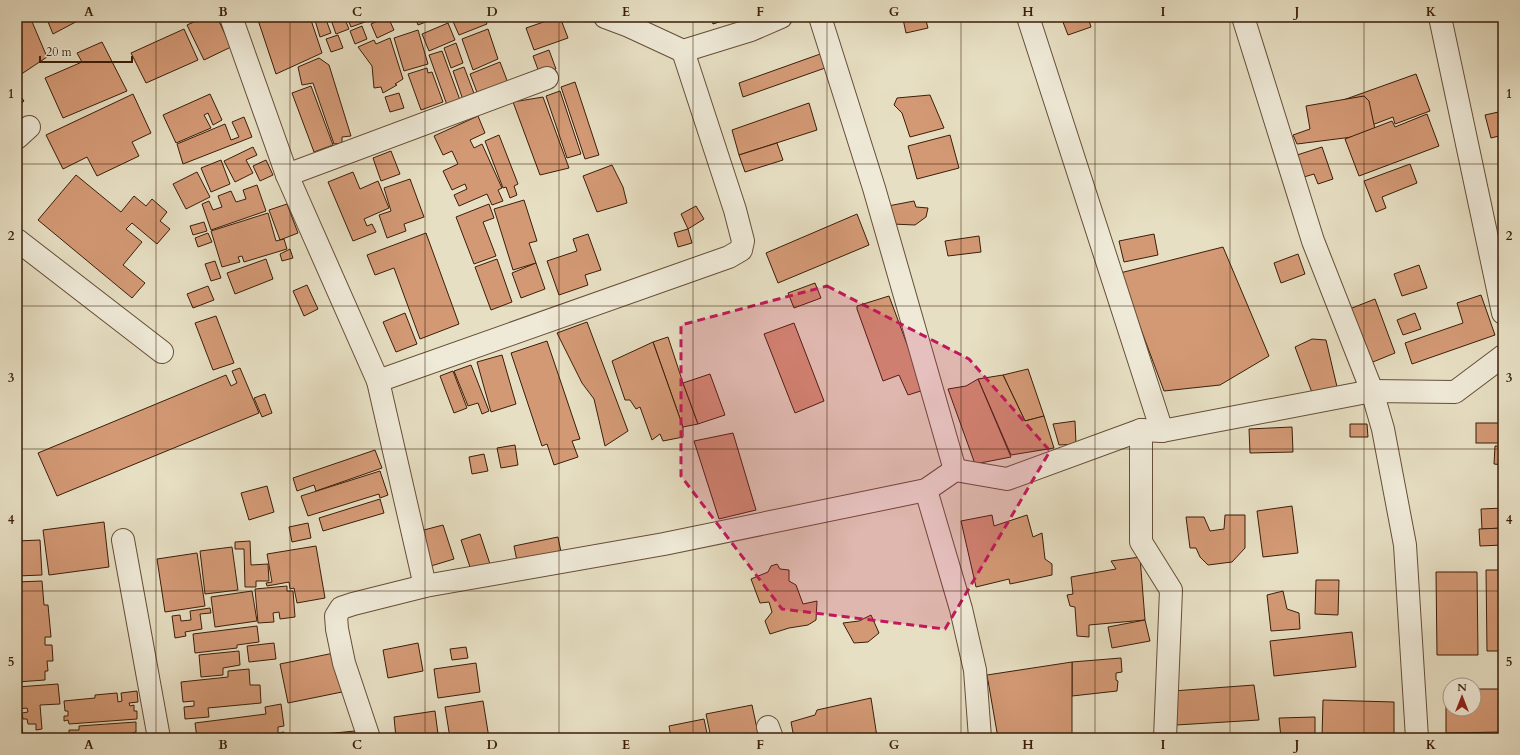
<svg xmlns="http://www.w3.org/2000/svg" width="1520" height="755" viewBox="0 0 1520 755" font-family="Cardo,serif">
	<style>
		.building { fill: #d39975; stroke: #3b1e09 }
		.lines { fill: none; stroke-linecap: round; stroke-linejoin: round }
		.minor-casing { stroke: #664e38; stroke-width: 24 }
		.minor { stroke: #efead8; stroke-width: 22 }
		.marked { fill: #c2185b; fill-opacity: 0.2; stroke: #c2185b; stroke-width: 3; stroke-dasharray: 8 5; stroke-linejoin: round }
		.grid { fill: none; stroke: #3b1e09; stroke-width: 1; stroke-opacity: 0.55 }
		.neatline { fill: none; stroke: #3b1e09; stroke-width: 1.5 }
		.grid-label { font-size: 13px; text-anchor: middle; font-weight: bold; fill: #3b1e09 }
	</style>
	<rect width="100%" height="100%" fill="#e7dfc3"/>
	<filter id="stains"><feTurbulence type="fractalNoise" baseFrequency=".005" numOctaves="4"/><feColorMatrix values="0 0 0 0 .2 0 0 0 0 .09 0 0 0 0 .02 0 0 0 .5 -.17"/></filter>
	<radialGradient id="worn" r=".72"><stop offset=".6" stop-color="#630" stop-opacity="0"/><stop offset="1" stop-color="#630" stop-opacity=".3"/></radialGradient>
	<g class="building">
		<polygon points="20,17 30,17 47,57 17,77 17,19"/>
		<polygon points="46,17 85,17 53,34"/>
		<polygon points="205,17 217,17 231,47 204,60 187,25"/>
		<polygon points="257,17 310,17 322,53 276,74"/>
		<polygon points="314,17 325,17 331,33 320,37"/>
		<polygon points="330,17 344,17 349,29 336,34"/>
		<polygon points="347,17 363,17 365,22 351,27"/>
		<polygon points="387,17 388,17 394,30 377,38 371,24"/>
		<polygon points="415,17 430,17 431,20 418,25"/>
		<polygon points="451,17 484,17 487,24 459,35"/>
		<polygon points="558,17 560,17 568,38 534,50 526,28"/>
		<polygon points="710,17 734,17 713,24"/>
		<polygon points="912,17 925,17 928,28 906,33 903,19"/>
		<polygon points="1061,17 1088,17 1091,27 1068,35"/>
		<polygon points="448,23 455,40 429,51 422,34"/>
		<polygon points="362,26 367,39 355,44 350,31"/>
		<polygon points="184,29 198,60 146,83 131,53"/>
		<polygon points="488,29 498,59 473,70 462,39"/>
		<polygon points="418,30 428,64 404,71 394,38"/>
		<polygon points="338,35 343,48 331,52 326,39"/>
		<polygon points="390,38 403,79 395,84 397,85 383,93 381,87 374,88 372,66 358,47 374,40 376,44"/>
		<polygon points="102,42 127,91 63,118 45,78 82,62 77,53"/>
		<polygon points="456,43 463,63 451,68 444,48"/>
		<polygon points="549,50 556,69 540,75 533,56"/>
		<polygon points="442,51 460,100 447,105 429,55"/>
		<polygon points="823,53 828,67 743,97 739,83"/>
		<polygon points="319,58 329,65 351,136 342,137 342,143 334,144 313,83 302,85 298,67"/>
		<polygon points="500,62 508,83 478,95 470,74"/>
		<polygon points="464,67 475,96 463,100 453,71"/>
		<polygon points="427,68 428,73 432,72 443,102 421,110 408,74"/>
		<polygon points="1416,74 1430,111 1395,124 1393,117 1343,136 1332,104"/>
		<polygon points="575,82 599,155 585,159 561,87"/>
		<polygon points="311,86 333,145 314,152 292,93"/>
		<polygon points="17,91 24,101 17,107"/>
		<polygon points="560,91 581,154 567,158 546,96"/>
		<polygon points="399,93 404,108 390,112 385,97"/>
		<polygon points="133,94 151,133 132,142 139,156 97,176 87,157 63,169 46,135"/>
		<polygon points="210,94 222,120 213,125 208,113 204,115 211,128 176,143 163,115"/>
		<polygon points="930,95 944,128 910,137 902,113 894,105 897,98"/>
		<polygon points="1364,96 1369,101 1376,134 1297,144 1293,135 1310,129 1306,106"/>
		<polygon points="543,97 569,168 540,175 513,102"/>
		<polygon points="809,103 817,130 739,155 732,130"/>
		<polygon points="1503,111 1503,135 1491,138 1485,115"/>
		<polygon points="1427,114 1439,146 1359,176 1345,139 1392,121 1395,127"/>
		<polygon points="478,116 485,133 470,140 474,148 482,144 502,188 498,190 503,201 492,205 487,194 459,206 454,195 467,189 465,184 452,190 443,171 458,164 452,151 443,155 434,136"/>
		<polygon points="244,117 252,137 183,164 177,144 225,124 231,140 239,137 232,122"/>
		<polygon points="499,135 518,184 514,186 517,195 510,198 506,187 503,188 485,141"/>
		<polygon points="950,135 959,168 917,179 908,146"/>
		<polygon points="777,143 783,160 745,172 739,155"/>
		<polygon points="253,147 257,155 246,160 253,173 235,182 224,161"/>
		<polygon points="1322,147 1333,179 1318,184 1314,174 1304,177 1297,155"/>
		<polygon points="391,151 400,174 381,181 373,158"/>
		<polygon points="221,160 230,184 211,192 201,168"/>
		<polygon points="266,160 273,175 260,181 253,166"/>
		<polygon points="1410,164 1417,183 1382,197 1386,208 1376,212 1364,181"/>
		<polygon points="612,165 623,187 627,203 597,212 583,176"/>
		<polygon points="197,172 210,197 186,209 173,184"/>
		<polygon points="353,172 360,189 378,181 389,208 364,219 367,226 372,224 376,232 353,241 328,182"/>
		<polygon points="76,175 121,212 134,196 146,206 152,199 167,212 160,221 170,229 157,244 132,223 126,229 142,242 123,265 145,283 132,298 38,220"/>
		<polygon points="410,179 424,217 404,224 406,231 387,238 379,215 391,211 384,188"/>
		<polygon points="257,185 266,211 211,230 202,204 209,201 213,210 222,207 218,196 231,191 236,202 246,199 243,190"/>
		<polygon points="524,200 537,241 529,243 536,263 513,270 494,209"/>
		<polygon points="914,201 916,207 928,208 926,217 915,225 892,224 888,206"/>
		<polygon points="287,204 298,233 280,240 269,210"/>
		<polygon points="489,204 494,218 483,222 496,256 474,264 456,217"/>
		<polygon points="696,206 704,219 688,229 681,214"/>
		<polygon points="268,213 276,241 284,239 287,249 244,262 242,256 238,257 240,262 222,267 211,231"/>
		<polygon points="857,214 869,245 778,283 766,253"/>
		<polygon points="204,222 207,231 193,235 190,226"/>
		<polygon points="688,229 692,243 678,247 674,233"/>
		<polygon points="1503,232 1503,244 1496,234"/>
		<polygon points="208,233 212,242 198,247 195,238"/>
		<polygon points="426,233 459,324 420,339 394,268 375,275 367,255"/>
		<polygon points="588,234 601,270 585,275 588,285 559,295 547,261 577,251 573,239"/>
		<polygon points="1154,234 1158,255 1124,262 1119,241"/>
		<polygon points="979,236 981,252 948,256 945,241"/>
		<polygon points="1223,247 1269,356 1220,385 1164,391 1120,273"/>
		<polygon points="290,249 293,258 282,261 280,254"/>
		<polygon points="1298,254 1305,274 1281,283 1274,263"/>
		<polygon points="266,259 273,279 235,294 227,273"/>
		<polygon points="497,259 512,302 491,310 475,267"/>
		<polygon points="215,261 221,278 211,281 205,264"/>
		<polygon points="536,263 545,289 521,298 512,273"/>
		<polygon points="1419,265 1427,288 1402,296 1394,274"/>
		<polygon points="815,283 821,298 794,308 788,293"/>
		<polygon points="307,285 318,309 304,316 293,291"/>
		<polygon points="208,286 214,300 193,308 187,294"/>
		<polygon points="1481,295 1495,335 1412,364 1405,343 1463,323 1457,303"/>
		<polygon points="889,296 924,390 908,395 899,375 883,381 857,309 857,306"/>
		<polygon points="1375,299 1395,353 1368,364 1347,310"/>
		<polygon points="405,313 417,344 396,352 383,322"/>
		<polygon points="1415,313 1421,329 1403,335 1397,320"/>
		<polygon points="216,316 234,363 213,370 195,323"/>
		<polygon points="587,322 628,431 605,446 594,399 582,383 557,333"/>
		<polygon points="794,323 824,401 795,413 764,334"/>
		<polygon points="668,337 683,383 698,424 683,427 653,342"/>
		<polygon points="1312,339 1326,340 1338,391 1314,398 1295,347"/>
		<polygon points="547,341 580,439 572,441 578,457 554,465 547,444 542,446 511,353"/>
		<polygon points="653,342 683,427 683,437 663,441 660,434 652,440 640,407 636,409 630,400 625,400 612,361"/>
		<polygon points="502,355 516,404 491,412 477,362"/>
		<polygon points="471,365 489,411 482,414 478,403 468,406 454,371"/>
		<polygon points="240,368 259,413 57,496 38,453 226,375 231,386 237,383 232,371"/>
		<polygon points="1028,369 1044,416 1025,421 1003,375"/>
		<polygon points="453,371 467,408 454,413 440,376"/>
		<polygon points="710,374 725,415 698,424 683,383"/>
		<polygon points="1003,375 1025,421 1044,416 1054,448 1011,455 978,379"/>
		<polygon points="978,379 1011,457 975,464 948,389 966,386"/>
		<polygon points="265,394 272,413 262,417 254,398"/>
		<polygon points="1075,421 1076,444 1059,445 1053,424"/>
		<rect x="1476" y="423" width="27" height="20"/>
		<polygon points="1350,424 1367,424 1368,437 1350,437"/>
		<polygon points="1292,427 1293,452 1250,453 1249,429"/>
		<polygon points="733,433 756,510 719,519 694,441"/>
		<polygon points="515,445 518,465 501,468 497,448"/>
		<polygon points="1495,446 1503,446 1503,465 1494,464"/>
		<polygon points="375,450 382,468 316,491 314,485 297,491 293,478"/>
		<polygon points="484,454 488,471 472,474 469,457"/>
		<polygon points="17,461 22,469 17,473"/>
		<polygon points="380,471 388,495 380,498 379,494 308,516 301,496"/>
		<polygon points="267,486 274,512 249,520 241,493"/>
		<polygon points="380,499 384,513 323,531 319,518"/>
		<polygon points="1292,506 1298,553 1263,557 1257,511"/>
		<polygon points="1503,508 1503,528 1482,529 1481,509"/>
		<polygon points="992,515 994,526 1027,515 1033,537 1042,533 1045,559 1052,564 1052,575 1010,584 1009,579 976,587 961,521"/>
		<polygon points="1225,515 1245,515 1245,548 1232,562 1208,565 1200,557 1196,548 1190,548 1186,517 1204,517 1210,531 1224,529"/>
		<polygon points="104,522 109,567 49,575 43,530"/>
		<polygon points="308,523 311,538 292,542 289,527"/>
		<polygon points="443,525 454,559 431,566 420,531"/>
		<polygon points="1503,528 1503,545 1480,546 1479,529"/>
		<polygon points="480,534 490,564 471,570 461,540"/>
		<polygon points="558,537 561,552 517,561 514,546"/>
		<polygon points="40,540 42,575 17,576 17,541"/>
		<polygon points="250,541 251,565 268,564 269,581 256,581 256,587 245,587 244,549 235,549 235,542"/>
		<polygon points="316,546 325,598 297,603 294,588 290,589 289,582 267,586 266,583 272,582 267,554"/>
		<polygon points="232,547 238,590 205,594 200,551"/>
		<polygon points="197,553 205,606 165,612 157,559"/>
		<polygon points="1140,557 1145,620 1089,625 1089,637 1077,636 1075,607 1070,606 1067,595 1073,594 1071,577 1116,569 1111,561"/>
		<polygon points="777,564 780,569 789,570 789,581 796,585 803,604 817,601 816,620 808,625 789,628 770,634 765,621 772,612 769,602 760,603 751,579 768,572 771,566"/>
		<polygon points="1486,570 1503,570 1503,651 1487,651"/>
		<polygon points="1436,572 1477,572 1478,655 1437,655"/>
		<polygon points="1316,580 1339,580 1338,615 1315,614"/>
		<polygon points="42,581 44,605 48,605 51,637 45,637 45,645 52,645 53,661 47,661 48,671 45,671 45,680 17,682 17,582"/>
		<polygon points="287,586 287,591 293,591 295,617 280,619 279,612 273,613 274,622 258,623 255,589"/>
		<polygon points="252,591 257,621 215,627 211,597"/>
		<polygon points="1283,591 1287,609 1299,613 1300,629 1271,631 1267,595"/>
		<polygon points="210,608 211,613 200,614 202,629 185,632 186,636 175,638 172,616 180,615 181,621 191,620 190,611"/>
		<polygon points="871,615 879,633 868,642 854,643 843,623 859,621"/>
		<polygon points="1145,620 1150,641 1112,648 1108,627"/>
		<polygon points="257,626 259,642 237,645 237,648 195,653 193,634"/>
		<polygon points="1352,632 1356,667 1274,676 1270,641"/>
		<polygon points="274,643 276,659 249,662 247,646"/>
		<polygon points="418,643 423,671 388,678 383,650"/>
		<polygon points="466,647 468,658 452,660 450,649"/>
		<polygon points="239,651 240,665 223,668 223,675 201,677 199,655"/>
		<polygon points="334,653 342,692 288,703 280,664"/>
		<polygon points="1121,658 1122,672 1116,673 1116,680 1118,681 1117,691 1072,696 1072,662"/>
		<polygon points="1072,662 1072,738 998,738 987,675"/>
		<polygon points="476,663 480,692 438,698 434,669"/>
		<polygon points="249,669 250,685 260,685 261,703 208,708 209,717 185,719 184,707 194,706 194,701 183,702 181,682 228,677 228,671"/>
		<polygon points="58,684 60,704 40,705 42,729 36,730 36,724 28,724 27,719 23,719 22,713 28,712 27,708 17,709 17,687"/>
		<polygon points="1254,685 1259,720 1176,725 1173,691"/>
		<polygon points="1446,689 1450,689 1450,709 1474,709 1474,689 1503,689 1503,732 1446,733"/>
		<polygon points="137,691 138,702 129,703 130,706 134,705 134,711 137,711 137,719 69,724 68,720 64,721 64,716 68,716 68,711 65,711 64,701 95,698 95,695 117,693 118,702 122,701 121,693"/>
		<polygon points="871,698 877,737 794,738 791,722 815,715 817,710"/>
		<polygon points="1323,700 1394,702 1394,737 1322,738"/>
		<polygon points="483,701 489,738 460,738 460,737 450,738 445,707"/>
		<polygon points="281,704 284,726 278,727 278,733 284,732 285,738 197,738 195,723 266,714 265,707"/>
		<polygon points="752,705 759,738 711,738 706,714"/>
		<polygon points="17,711 21,711 23,738 17,738"/>
		<polygon points="435,711 438,734 446,733 447,738 396,738 394,717"/>
		<polygon points="1315,717 1315,738 1281,738 1279,718"/>
		<polygon points="704,719 708,738 671,738 669,726"/>
		<polygon points="136,722 136,732 132,733 132,738 135,738 69,738 69,730 79,730 79,726"/>
		<polygon points="355,731 356,738 325,738 324,734"/>
		<polygon points="1477,735 1490,736 1490,738 1477,738"/>
	</g>
	<g class="lines">
		<g class="minor-casing">
			<g id="minor">
				<polyline points="231,17 287,175 378,381 425,586"/>
				<polyline points="605,17 629,26 683,51 751,30 781,17"/>
				<polyline points="820,17 874,188 955,470"/>
				<polyline points="1028,17 1162,431"/>
				<polyline points="1243,17 1313,241 1372,391 1383,429 1405,545 1417,738"/>
				<polyline points="1440,17 1503,313"/>
				<polyline points="17,138 29,127"/>
				<polyline points="287,175 547,78"/>
				<polyline points="17,240 162,352"/>
				<polyline points="378,381 729,257 741,250 743,241 735,210 683,51"/>
				<polyline points="1141,430 1141,542 1171,590 1165,738"/>
				<polyline points="926,490 961,609 975,670 980,738"/>
				<polyline points="123,540 159,738"/>
				<polyline points="768,727 772,738"/>
				<polyline points="369,738 344,663 337,629 336,616 341,608 353,604 425,586 664,544 926,490 955,470 1007,479 1141,430 1162,431 1372,391 1455,392 1503,356"/>
			</g>
		</g>
		<use href="#minor" class="minor"/>
	</g>
	<path class="marked" d="M 827,286 L 969,359 L 1050,451 L 945,629 L 782,609 L 681,476 L 681,325 Z"/>
	<path class="grid" d="M 156,17 L 156,738M 290,17 L 290,738M 425,17 L 425,738M 559,17 L 559,738M 693,17 L 693,738M 827,17 L 827,738M 961,17 L 961,738M 1095,17 L 1095,738M 1230,17 L 1230,738M 1364,17 L 1364,738M 17,164 L 1503,164M 17,306 L 1503,306M 17,449 L 1503,449M 17,591 L 1503,591"/>
	<rect width="1520" height="755" fill="none" stroke="#e7dfc3" stroke-width="44"/>
	<g transform="translate(1462 697)"><circle r="19" fill="#efead8" stroke="#a79885"/>
	<path d="M0-3L7 15L0 10L-7 15Z" fill="#8f2418"/>
	<text y="-6" font-size="11" font-weight="bold" text-anchor="middle" fill="#3b1e09">N</text>
	</g>
	<path d="M40 56v6h92v-6" fill="none" stroke="#3b1e09" stroke-width="2"/>
	<text x="46" y="56" font-size="12" fill="#3b1e09" stroke="#efead8" stroke-width="3" paint-order="stroke">20 m</text>
	<rect x="22" y="22" width="1476" height="711" class="neatline"/>
	<g class="grid-label">
		<text x="89" y="16">A</text>
		<text x="223" y="16">B</text>
		<text x="357" y="16">C</text>
		<text x="492" y="16">D</text>
		<text x="626" y="16">E</text>
		<text x="760" y="16">F</text>
		<text x="894" y="16">G</text>
		<text x="1028" y="16">H</text>
		<text x="1163" y="16">I</text>
		<text x="1297" y="16">J</text>
		<text x="1431" y="16">K</text>
		<text x="11" y="98">1</text>
		<text x="1509" y="98">1</text>
		<text x="11" y="240">2</text>
		<text x="1509" y="240">2</text>
		<text x="11" y="382">3</text>
		<text x="1509" y="382">3</text>
		<text x="11" y="524">4</text>
		<text x="1509" y="524">4</text>
		<text x="11" y="666">5</text>
		<text x="1509" y="666">5</text>
		<text x="89" y="749">A</text>
		<text x="223" y="749">B</text>
		<text x="357" y="749">C</text>
		<text x="492" y="749">D</text>
		<text x="626" y="749">E</text>
		<text x="760" y="749">F</text>
		<text x="894" y="749">G</text>
		<text x="1028" y="749">H</text>
		<text x="1163" y="749">I</text>
		<text x="1297" y="749">J</text>
		<text x="1431" y="749">K</text>
	</g>
	<rect width="100%" height="100%" filter="url(#stains)"/>
	<rect width="100%" height="100%" fill="url(#worn)"/>
</svg>
